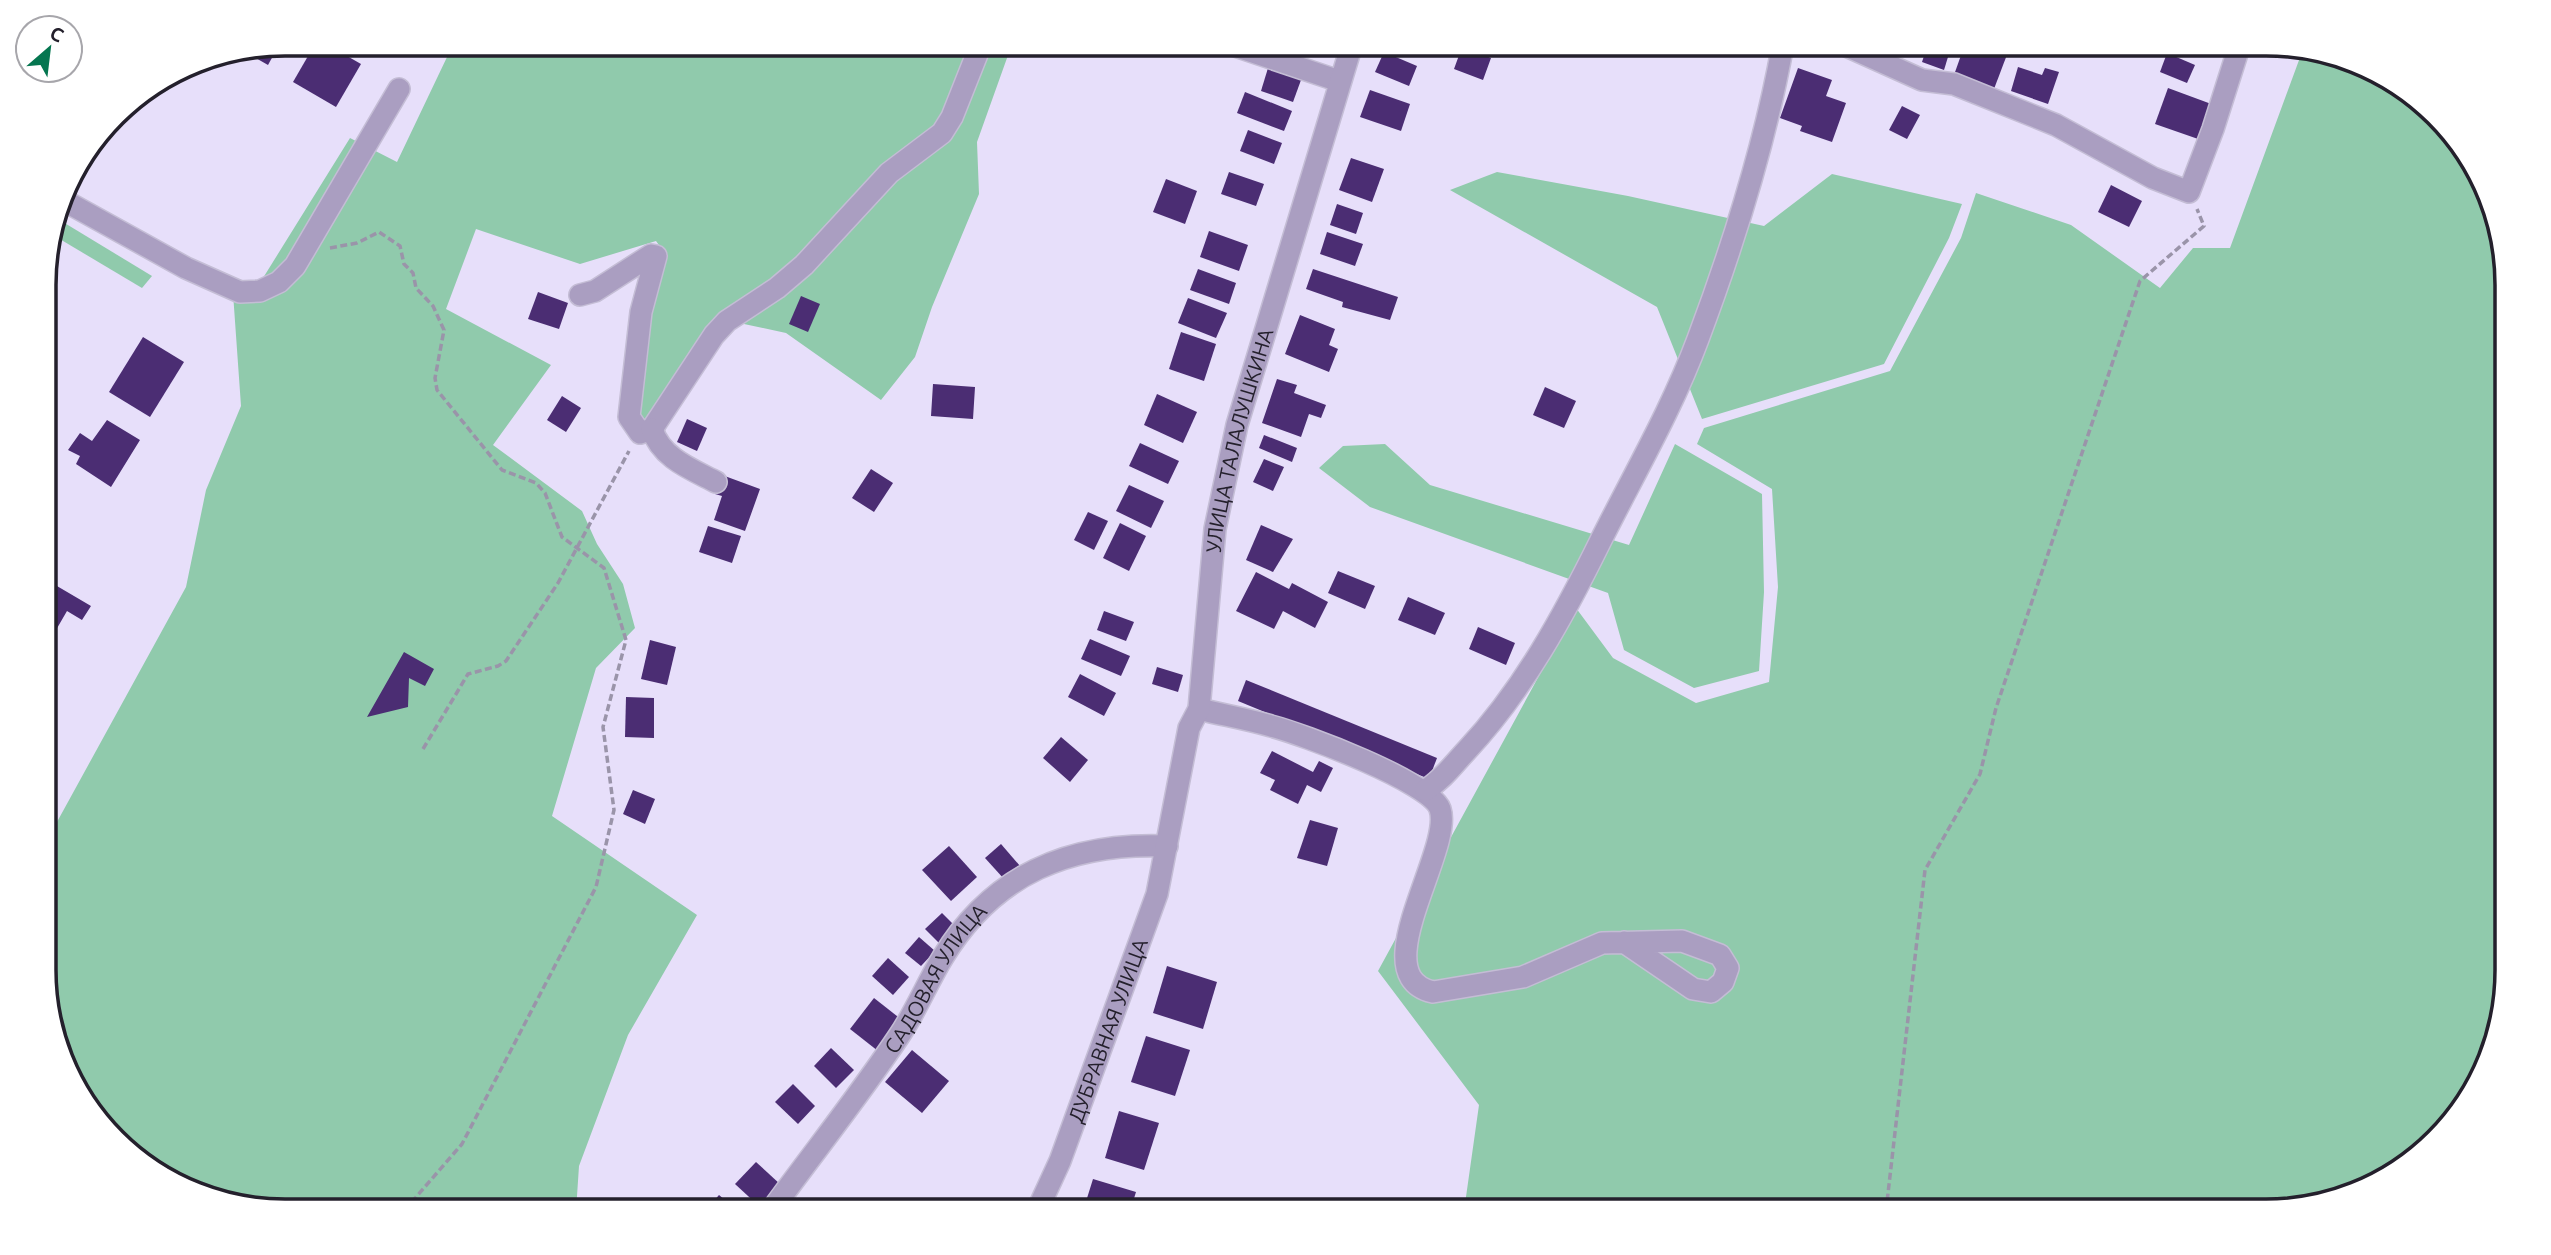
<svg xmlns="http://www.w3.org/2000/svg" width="2551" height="1255" viewBox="0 0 2551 1255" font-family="Ubuntu,sans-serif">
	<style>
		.green { fill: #90caac }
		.building { fill: #4b2d73 }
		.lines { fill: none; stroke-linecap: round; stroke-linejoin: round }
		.minor-casing { stroke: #c4bdd5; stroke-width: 24 }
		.path { stroke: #9a94a9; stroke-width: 3.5; stroke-dasharray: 7 3.5; stroke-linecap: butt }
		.minor { stroke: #aa9ec1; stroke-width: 21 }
		.labels { text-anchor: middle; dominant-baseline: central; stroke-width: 7; stroke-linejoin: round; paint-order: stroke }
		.street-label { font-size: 21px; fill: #24202c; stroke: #fff }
		.rim { fill: none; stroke: #24202c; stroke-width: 3.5 }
	</style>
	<rect width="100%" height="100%" fill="#e7dffa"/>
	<g class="green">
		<polygon points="461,44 1012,44 977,142 979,194 932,307 915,357 881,400 786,333 744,324 728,312 650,422 642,424 635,415 647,316 664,252 656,241 580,264 476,229 446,309 551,365 493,445 582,511 597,544 623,584 635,628 596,668 552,816 697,915 628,1035 579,1166 576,1211 285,1211 178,1187 93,1117 46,1002 46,842 186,587 206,490 241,406 233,293 263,278 350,138 397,162 448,55"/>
		<polygon points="2302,52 2373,68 2458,138 2505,254 2507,971 2483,1077 2400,1171 2282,1211 1464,1211 1479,1105 1378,971 1576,608 1613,658 1696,703 1769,682 1778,587 1772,489 1697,444 1704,428 1890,371 1961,238 1976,193 2071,225 2160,288 2193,248 2230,248"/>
		<polygon points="1497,172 1628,196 1764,226 1832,174 1962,204 1949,238 1884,364 1702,419 1657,307 1450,190"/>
		<polygon points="58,219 152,276 142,288 53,235"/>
		<polygon points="1385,444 1430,485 1629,545 1675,444 1762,494 1764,592 1759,671 1694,688 1624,650 1608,593 1370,507 1319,468 1343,446"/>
	</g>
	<g class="building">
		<polygon points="315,44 326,44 361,64 336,107 293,82"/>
		<polygon points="1387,44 1417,44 1412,57 1386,47"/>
		<polygon points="1455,44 1488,44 1484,55 1491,58 1483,80 1454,69 1462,47"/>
		<polygon points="1928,44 1952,44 1944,70 1922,62"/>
		<polygon points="1965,44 1985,44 2008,52 1994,89 1954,75"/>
		<polygon points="279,45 268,65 245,52"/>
		<polygon points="1384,52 1417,66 1409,86 1375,72"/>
		<polygon points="2167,53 2195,65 2187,83 2160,72"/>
		<polygon points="2018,67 2042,75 2045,68 2059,72 2048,104 2011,91"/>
		<polygon points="1268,68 1301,80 1293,102 1261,91"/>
		<polygon points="1798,68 1832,80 1826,96 1846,103 1832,142 1800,131 1802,126 1780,118"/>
		<polygon points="2168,88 2214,105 2201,140 2155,124"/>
		<polygon points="1370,90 1410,104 1401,131 1360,117"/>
		<polygon points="1245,92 1292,111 1284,131 1237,113"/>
		<polygon points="1902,106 1920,115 1907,139 1889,130"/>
		<polygon points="1248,130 1282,143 1274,164 1240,151"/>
		<polygon points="1351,158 1384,169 1372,202 1339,190"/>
		<polygon points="1229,172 1264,184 1256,206 1221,194"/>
		<polygon points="1166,179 1197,191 1185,224 1153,212"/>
		<polygon points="2111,185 2142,201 2129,227 2098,212"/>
		<polygon points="1337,204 1363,213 1356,234 1330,225"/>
		<polygon points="1209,231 1248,245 1239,271 1200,257"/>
		<polygon points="1327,232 1363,244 1355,266 1320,254"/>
		<polygon points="1198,269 1236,283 1229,304 1190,290"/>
		<polygon points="1313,269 1398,297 1390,320 1342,307 1343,302 1306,289"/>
		<polygon points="538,292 568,303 559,329 528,319"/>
		<polygon points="801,296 820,304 808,332 789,324"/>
		<polygon points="1188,298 1227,313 1216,338 1178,323"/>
		<polygon points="1300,315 1335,329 1329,345 1338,349 1329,372 1285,354"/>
		<polygon points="1181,332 1216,344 1204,381 1169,369"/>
		<polygon points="143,337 184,362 150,417 109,392"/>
		<polygon points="1277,379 1297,385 1294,393 1326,405 1321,418 1309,414 1301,437 1262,423"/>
		<polygon points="933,384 975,387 973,419 931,416"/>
		<polygon points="1545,387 1576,401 1564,428 1533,415"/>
		<polygon points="1157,394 1197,412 1183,443 1144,425"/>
		<polygon points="562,396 581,408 566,432 547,420"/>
		<polygon points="687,419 707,428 697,451 677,442"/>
		<polygon points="107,420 140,440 111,487 76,464 80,456 68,450 80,433 92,441"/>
		<polygon points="1264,435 1297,448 1292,462 1259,448"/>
		<polygon points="1140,443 1179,461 1168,484 1129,466"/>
		<polygon points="1264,459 1284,467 1273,491 1253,482"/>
		<polygon points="871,469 893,483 874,512 852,498"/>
		<polygon points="722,475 760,489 745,531 714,520 722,496 715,494"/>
		<polygon points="1129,485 1164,501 1151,528 1116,511"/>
		<polygon points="1088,512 1108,521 1094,550 1074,540"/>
		<polygon points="1120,523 1146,536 1129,571 1103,558"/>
		<polygon points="1261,525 1293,539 1273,572 1246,560"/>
		<polygon points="708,526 741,536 732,563 699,552"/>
		<polygon points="1338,571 1375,586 1365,609 1328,593"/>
		<polygon points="1256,572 1289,589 1292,583 1328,602 1315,628 1283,611 1274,629 1236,611"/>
		<polygon points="45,579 91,606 82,620 67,611 45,649"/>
		<polygon points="1408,597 1445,613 1435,635 1398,620"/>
		<polygon points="1104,611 1134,622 1126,641 1097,630"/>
		<polygon points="1478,627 1515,643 1506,665 1469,649"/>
		<polygon points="1090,639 1130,656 1121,676 1081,659"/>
		<polygon points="650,640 676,647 667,685 641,679"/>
		<polygon points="404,652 434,669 425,686 409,678 408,707 367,717"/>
		<polygon points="1157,667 1183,675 1178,692 1152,684"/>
		<polygon points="1080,674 1116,693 1104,716 1068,697"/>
		<polygon points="1246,680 1437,758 1429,779 1238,701"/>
		<polygon points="626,697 654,698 654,738 625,737"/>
		<polygon points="1061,737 1088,760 1070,782 1043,758"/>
		<polygon points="1272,751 1313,772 1319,761 1333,768 1321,792 1307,785 1298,804 1270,790 1275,780 1260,773"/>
		<polygon points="633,790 655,799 645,824 623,814"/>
		<polygon points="1310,820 1338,828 1327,866 1297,858"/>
		<polygon points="1001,844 1020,866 1004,879 985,858"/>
		<polygon points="949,846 977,877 951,901 922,870"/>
		<polygon points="942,913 956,927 939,943 925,929"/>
		<polygon points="919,937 935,951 921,966 905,953"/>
		<polygon points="888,958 909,977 893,995 872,976"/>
		<polygon points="1167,966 1217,982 1203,1029 1153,1013"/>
		<polygon points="874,998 902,1020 878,1051 850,1029"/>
		<polygon points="1146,1036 1190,1050 1175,1096 1131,1082"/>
		<polygon points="831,1048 854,1070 836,1088 814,1066"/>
		<polygon points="912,1050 949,1081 922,1113 885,1082"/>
		<polygon points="793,1084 815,1106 798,1124 775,1102"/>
		<polygon points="1119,1111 1159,1123 1144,1170 1105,1158"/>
		<polygon points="756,1162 781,1185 761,1208 735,1184"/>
		<polygon points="1093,1179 1136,1192 1130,1211 1083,1211"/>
		<polygon points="719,1195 738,1211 705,1211"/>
	</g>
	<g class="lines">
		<g class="minor-casing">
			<g id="minor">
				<polyline points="1229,44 1339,81"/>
				<polyline points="1842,44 1922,80 1954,84 2056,125 2153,178 2189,192 2213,129 2240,44"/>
				<polyline points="63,200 186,268 240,292 260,291 279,282 295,266 399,89"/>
				<polyline points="580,295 595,291 651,255 656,256 641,312 629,417 640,433 652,429 714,335 727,321 777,288 804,265 889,173 942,133 952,117 981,44"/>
				<path d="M 652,429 C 661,458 691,469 716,482"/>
				<path d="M 1199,709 C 1223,715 1247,719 1271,726 C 1302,734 1431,782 1440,809 C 1454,850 1362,976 1433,992 L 1523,977 L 1602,943 L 1682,941 L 1720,955 L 1728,968 L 1723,982 L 1711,992 L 1693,989 L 1624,942"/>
				<path d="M 1426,790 C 1443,779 1453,765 1467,750 C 1524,689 1564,615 1601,540 C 1634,474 1672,409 1698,339 C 1734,243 1765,145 1783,44"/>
				<path id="s1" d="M 771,1211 C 813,1153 859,1096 899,1036 C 916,1011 927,983 943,957 C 994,873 1071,842 1167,846"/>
				<path id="s2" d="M 1037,1211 L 1060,1161 L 1157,894 L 1189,728 L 1199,709 L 1215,529 L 1237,425 L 1352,44"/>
			</g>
		</g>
		<g class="path">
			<polyline points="330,248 357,243 379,232 400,246 404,264 413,273 416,288 433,306 444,330 435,378 437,390 502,470 536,483 545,493 562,537 604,568 626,640 603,727 614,810 596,887 462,1144 404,1211"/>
			<polyline points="423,749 468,674 498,666 506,661 558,583 629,451"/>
			<polyline points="1886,1211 1925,870 1980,774 1996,708 2140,281 2204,226 2197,209"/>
		</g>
		<use href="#minor" class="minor"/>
	</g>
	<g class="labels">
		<g class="street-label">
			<text stroke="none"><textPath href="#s2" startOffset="802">УЛИЦА ТАЛАЛУШКИНА</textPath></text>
			<text stroke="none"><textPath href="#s1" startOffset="285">САДОВАЯ УЛИЦА</textPath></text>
			<text stroke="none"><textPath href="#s2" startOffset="194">ДУБРАВНАЯ УЛИЦА</textPath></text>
		</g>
	</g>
	<path d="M0 0H2551V1255H0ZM285 56H2266A229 229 0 0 1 2495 285V970A229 229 0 0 1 2266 1199H285A229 229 0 0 1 56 970V285A229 229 0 0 1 285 56Z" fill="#fff" fill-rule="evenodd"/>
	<path class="rim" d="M285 56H2266A229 229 0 0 1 2495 285V970A229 229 0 0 1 2266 1199H285A229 229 0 0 1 56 970V285A229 229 0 0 1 285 56Z"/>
	<g transform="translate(49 49) rotate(28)"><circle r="33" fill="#ffffff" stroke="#a7a6ab" stroke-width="2"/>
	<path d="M0-5L12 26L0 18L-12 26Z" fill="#057650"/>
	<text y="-10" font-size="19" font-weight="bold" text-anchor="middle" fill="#24202c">С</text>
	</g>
</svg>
